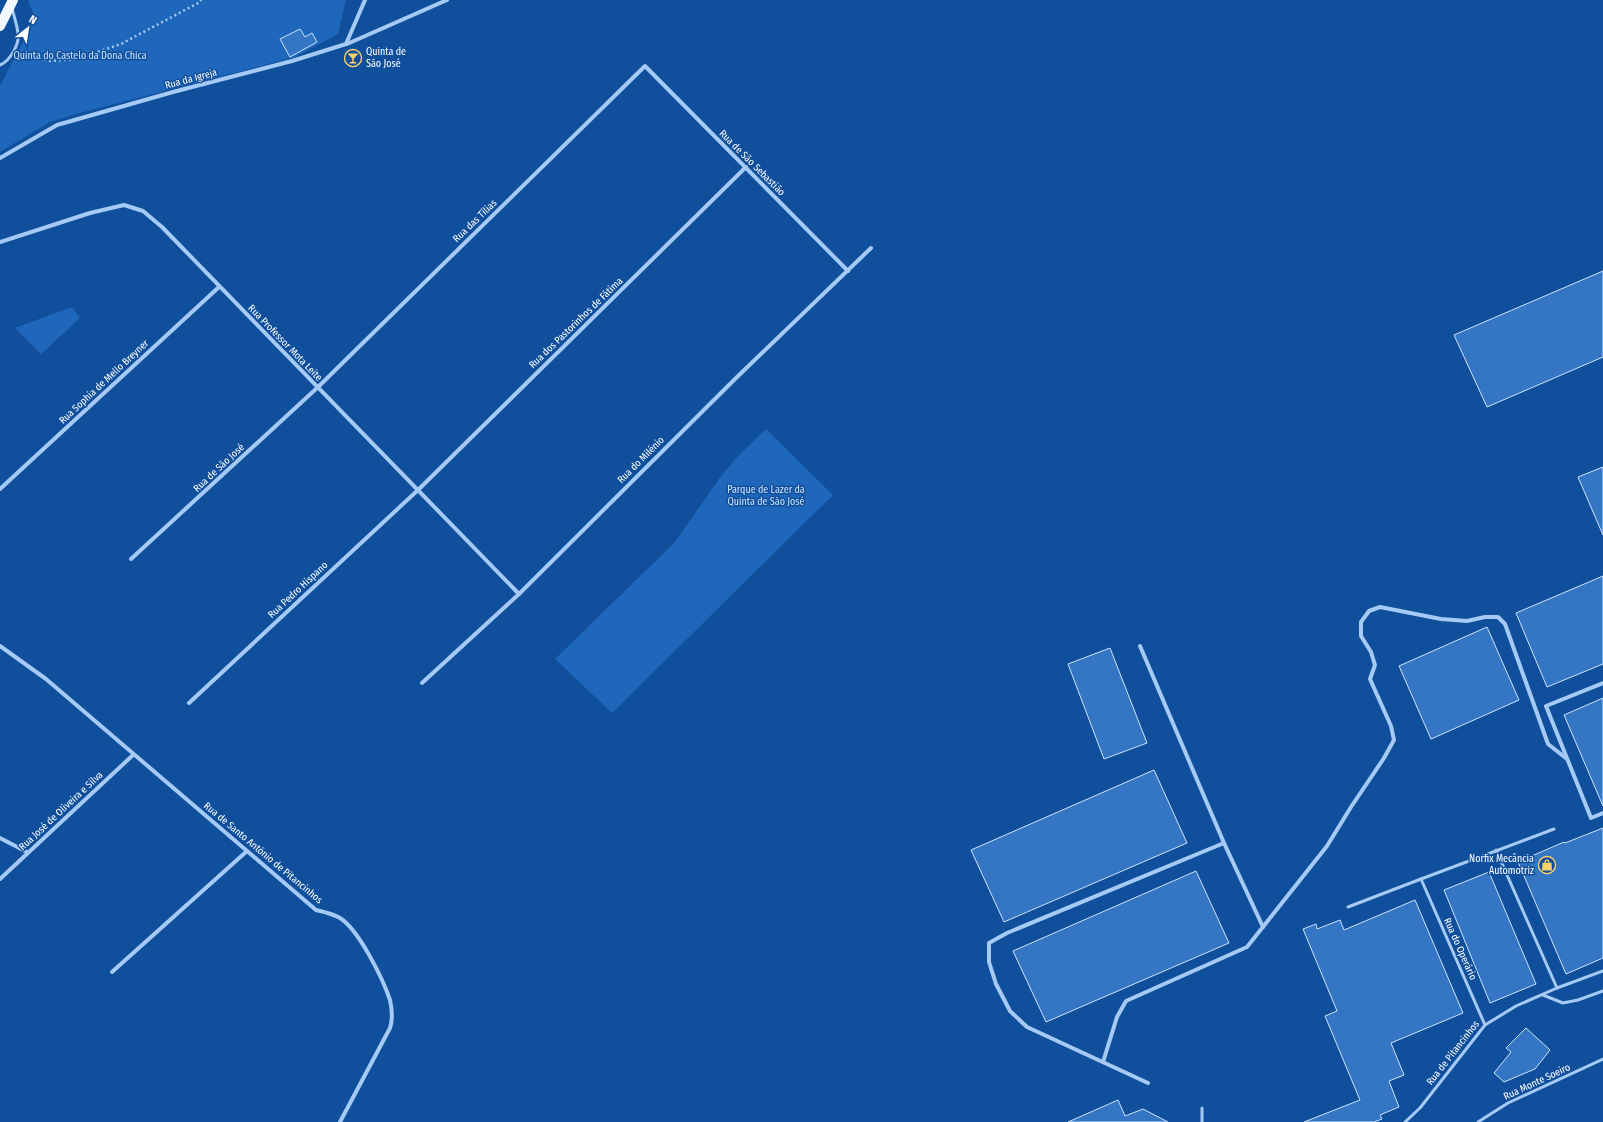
<svg xmlns="http://www.w3.org/2000/svg" width="1603" height="1122" viewBox="0 0 1603 1122" font-family="'Fira Sans Condensed',sans-serif">
	<style>
		.green { fill: #1f67ba }
		.building { fill: #3476c3; stroke: #cee4fe }
		.lines { fill: none; stroke-linecap: round; stroke-linejoin: round }
		.path { stroke: #a5caf5; stroke-width: 2.5; stroke-dasharray: 2 3; stroke-linecap: butt }
		.service { stroke: #a5caf5; stroke-width: 3 }
		.minor { stroke: #a5caf5; stroke-width: 4 }
		.primary { stroke: #f3f8ff; stroke-width: 10 }
		.labels { text-anchor: middle; dominant-baseline: central; stroke-width: 3; stroke-linejoin: round; paint-order: stroke }
		.poi-label { font-size: 10px; fill: #fff; stroke: #104f9c; text-anchor: start }
		.park-label { font-size: 10px; fill: #cee4fe; stroke: #104f9c }
		.street-label { font-size: 10px; fill: #fff; stroke: #104f9c }
	</style>
	<rect width="100%" height="100%" fill="#104f9c"/>
	<g class="green">
		<polygon points="28,0 346,0 338,34 295,57 76,114 50,122 0,152 0,86 35,18"/>
		<polygon points="72,307 80,318 41,354 15,328"/>
		<polygon points="766,429 833,495 612,713 555,659 675,542 721,476 739,455"/>
	</g>
	<g class="building">
		<polygon points="300,29 305,37 312,33 317,42 290,57 280,39"/>
		<polygon points="1603,271 1603,357 1487,407 1454,335"/>
		<polygon points="1603,467 1603,535 1578,477"/>
		<polygon points="1603,576 1603,664 1547,687 1516,613"/>
		<polygon points="1487,627 1519,700 1431,739 1399,666"/>
		<polygon points="1110,648 1147,743 1104,759 1068,664"/>
		<polygon points="1603,698 1603,806 1564,715"/>
		<polygon points="1154,770 1187,843 1004,922 971,850"/>
		<polygon points="1603,828 1603,958 1566,974 1518,862 1564,842 1565,843"/>
		<polygon points="1196,871 1229,943 1046,1022 1013,951"/>
		<polygon points="1489,872 1536,984 1490,1003 1444,890"/>
		<polygon points="1415,900 1463,1013 1391,1043 1404,1075 1389,1081 1399,1107 1380,1115 1382,1119 1374,1122 1304,1122 1360,1100 1325,1016 1337,1011 1303,929 1316,924 1317,929 1340,920 1344,930"/>
		<polygon points="1526,1028 1550,1050 1535,1069 1504,1082 1494,1073 1511,1052 1506,1048"/>
		<polygon points="1118,1100 1125,1116 1143,1109 1168,1122 1068,1122"/>
	</g>
	<g class="lines">
		<polyline class="path" points="20,53 51,61 76,59 121,44 200,2 201,0"/>
		<g class="service">
			<path d="M 0,65 C 10,61 20,44 18,33 C 17,25 14,16 12,8"/>
			<polyline points="1496,850 1557,988"/>
			<polyline points="1348,907 1421,879"/>
			<polyline points="1543,995 1563,1003 1578,1000 1603,991"/>
			<polyline points="1485,1025 1421,879 1554,829"/>
			<polyline points="1202,1122 1202,1108"/>
			<polyline points="1405,1122 1420,1108 1485,1025 1516,1006 1557,988 1603,971"/>
			<polyline points="1478,1122 1508,1103 1603,1059"/>
		</g>
		<g class="minor">
			<polyline points="347,44 447,0"/>
			<polyline points="0,158 57,125 173,92 292,61 346,44 365,0"/>
			<polyline points="0,242 90,213 124,205 143,211 162,227 519,594"/>
			<polyline points="0,489 219,287"/>
			<polyline points="131,559 317,388 645,66 848,271"/>
			<path d="M 0,646 L 46,679 L 316,910 C 324,912 333,914 340,918 C 359,930 383,979 390,1000 C 392,1009 393,1019 390,1028 L 340,1122"/>
			<polyline points="1140,646 1224,843 1263,927"/>
			<polyline points="422,683 519,594 735,379 871,248"/>
			<polyline points="1603,683 1546,706 1591,818 1603,813"/>
			<polyline points="189,703 418,490 746,167"/>
			<polyline points="0,838 27,852"/>
			<polyline points="0,879 133,755"/>
			<polyline points="112,972 247,851"/>
			<polyline points="1103,1062 1117,1017 1126,1001 1247,947 1327,846 1351,807 1384,758 1394,740 1391,726 1370,679 1375,665 1371,652 1361,636 1361,622 1369,611 1380,607 1441,619 1467,621 1485,617 1498,617 1505,624 1548,744 1567,759"/>
			<polyline points="1148,1083 1027,1027 1010,1011 996,984 989,962 989,943 1007,933 1224,843"/>
		</g>
		<polyline class="primary" points="0,26 13,0"/>
	</g>
	<defs>
		<g id="bar-ring" transform="scale(0.9)"><circle r="9.5" fill="#104f9c" stroke="#ffd269" stroke-width="1.5"/><path d="M-6-5H6L.8 .8V4.5H3.5V6h-7V4.5H-.8V.8Z" fill="#ffd269"/></g>
		<g id="shop-ring" transform="scale(0.9)"><circle r="9.5" fill="#104f9c" stroke="#ffd269" stroke-width="1.5"/><path d="M-5-2.5h2.3a2.7 3.5 0 0 1 5.4 0H5L5.5 6h-11ZM-1.5-2.5h3a1.5 2.3 0 0 0-3 0Z" fill="#ffd269"/></g>
	</defs>
	<g fill-rule="evenodd">
		<use href="#bar-ring" x="353" y="58"/>
		<use href="#shop-ring" x="1547" y="865"/>
	</g>
	<g class="labels">
		<g class="poi-label">
			<text x="366" y="52">Quinta de<tspan x="366" dy="12">São José</tspan></text>
			<text x="1534" y="859" text-anchor="end">Norfix Mecância<tspan x="1534" dy="12">Automotriz</tspan></text>
		</g>
		<g class="park-label">
			<text x="80" y="56">Quinta do Castelo da Dona Chica</text>
			<text x="766" y="490">Parque de Lazer da<tspan x="766" dy="12">Quinta de São José</tspan></text>
		</g>
		<g class="street-label">
			<text transform="translate(191 79) rotate(-15)">Rua da Igreja</text>
			<text transform="translate(752 163) rotate(45)">Rua de São Sebastião</text>
			<text transform="translate(475 221) rotate(-44)">Rua das Tílias</text>
			<text transform="translate(576 323) rotate(-44)">Rua dos Pastorinhos de Fátima</text>
			<text transform="translate(285 343) rotate(46)">Rua Professor Mota Leite</text>
			<text transform="translate(104 382) rotate(-43)">Rua Sophia de Mello Breyner</text>
			<text transform="translate(641 460) rotate(-45)">Rua do Milénio</text>
			<text transform="translate(219 468) rotate(-43)">Rua de São José</text>
			<text transform="translate(298 590) rotate(-43)">Rua Pedro Hispano</text>
			<text transform="translate(61 811) rotate(-43)">Rua José de Oliveira e Silva</text>
			<text transform="translate(263 853) rotate(40)">Rua de Santo António de Pitancinhos</text>
			<text transform="translate(1460 949) rotate(66)">Rua do Operário</text>
			<text transform="translate(1453 1053) rotate(-52)">Rua de Pitancinhos</text>
			<text transform="translate(1537 1082) rotate(-25)">Rua Monte Soeiro</text>
		</g>
	</g>
	<g transform="translate(28 28) rotate(30)" stroke="#104f9c" stroke-width="3" paint-order="stroke">
	<path d="M0-3L7 15L0 10L-7 15Z" fill="#ffffff"/>
	<text y="-6" font-size="11" font-weight="bold" text-anchor="middle" fill="#ffffff">N</text>
	</g>
</svg>
